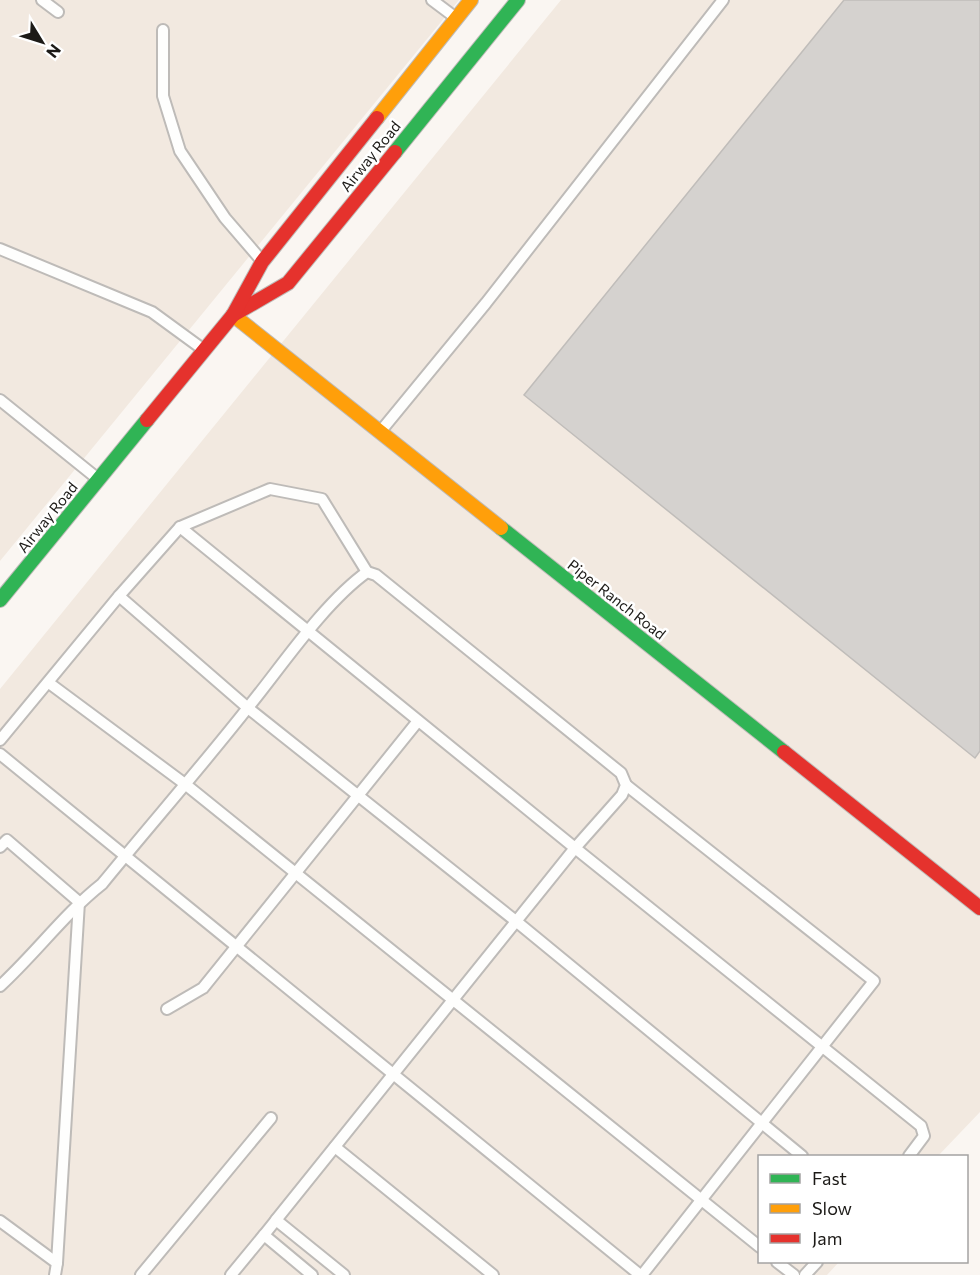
<svg xmlns="http://www.w3.org/2000/svg" width="980" height="1275" viewBox="0 0 980 1275" font-family="Commissioner,sans-serif">
	<style>
		.built { fill: #f2e9e0 }
		.building { fill: #d5d2cf; stroke: #c0bdba; stroke-width: 1.5 }
		.lines { fill: none; stroke-linecap: round; stroke-linejoin: round }
		.lane-casing { stroke: #bebbb8; stroke-width: 14 }
		.fast-casing { stroke: #bebbb8; stroke-width: 16 }
		.slow-casing { stroke: #bebbb8; stroke-width: 16 }
		.jam-casing { stroke: #bebbb8; stroke-width: 16 }
		.lane { stroke: #fefefd; stroke-width: 10 }
		.fast { stroke: #30b455; stroke-width: 14 }
		.slow { stroke: #ff9f0a; stroke-width: 14 }
		.jam { stroke: #e5322d; stroke-width: 14 }
		.labels { text-anchor: middle; dominant-baseline: central; stroke-width: 5; stroke-linejoin: round; paint-order: stroke }
		.street-label { font-size: 15px; fill: #1c1a17; stroke: #fff }
	</style>
	<rect width="100%" height="100%" fill="#faf6f2"/>
	<g class="built">
		<polygon points="0,0 459,0 0,561"/>
		<polygon points="561,0 980,0 980,1112 938,1156 760,1156 760,1262 839,1262 827,1275 0,1275 0,689"/>
	</g>
	<polygon class="building" points="844,0 980,0 980,751 975,758 524,395"/>
	<g class="lines">
		<g class="lane-casing">
			<g id="lane">
				<polyline points="42,0 58,12"/>
				<polyline points="432,0 456,18"/>
				<polyline points="163,30 163,96 180,151 225,218 262,261"/>
				<polyline points="0,249 152,312 204,350"/>
				<polyline points="0,400 98,479"/>
				<polyline points="380,432 486,303 723,0"/>
				<polyline points="119,596 248,708 517,922 802,1156"/>
				<polyline points="49,683 185,784 760,1247"/>
				<polyline points="0,740 119,596 180,527 270,489 322,499 367,572"/>
				<polyline points="0,754 640,1275"/>
				<polyline points="626,785 874,981 642,1275"/>
				<polyline points="0,847 7,840 79,902 57,1263"/>
				<path d="M 0,986 C 36,953 64,914 102,884 C 151,824 202,766 250,705 C 284,663 324,603 367,572 L 376,575 L 621,773 L 626,785 L 622,795 L 575,848 L 180,527"/>
				<polyline points="167,1009 203,988 418,721"/>
				<polyline points="335,1147 493,1275"/>
				<polyline points="276,1220 575,848 921,1126 924,1136 909,1156"/>
				<polyline points="0,1221 57,1263 55,1275"/>
				<polyline points="264,1235 276,1220 344,1275"/>
				<polyline points="777,1262 794,1275"/>
				<polyline points="141,1275 271,1118"/>
				<polyline points="231,1275 264,1235 312,1275"/>
				<polyline points="805,1275 817,1262"/>
			</g>
		</g>
		<g class="fast-casing">
			<g id="fast">
				<polyline points="395,152 518,0"/>
				<polyline points="501,528 784,752"/>
				<polyline points="0,600 147,420"/>
			</g>
		</g>
		<g class="slow-casing">
			<g id="slow">
				<polyline points="377,118 471,0"/>
				<polyline points="233,315 501,528"/>
			</g>
		</g>
		<g class="jam-casing">
			<g id="jam">
				<polyline points="233,315 288,283 395,152"/>
				<polyline points="147,420 233,315 262,262 377,118"/>
				<polyline points="784,752 980,908"/>
			</g>
		</g>
		<use href="#lane" class="lane"/>
		<use href="#fast" class="fast"/>
		<use href="#slow" class="slow"/>
		<use href="#jam" class="jam"/>
	</g>
	<g class="labels">
		<g class="street-label">
			<text transform="translate(370 156) rotate(-51)">Airway Road</text>
			<text transform="translate(47 517) rotate(-51)">Airway Road</text>
			<text transform="translate(617 599) rotate(38)">Piper Ranch Road</text>
		</g>
	</g>
	<rect x="758" y="1155" width="210" height="108" fill="#ffffff" stroke="#a4a3a2" stroke-width="1.5"/>
	<rect x="770" y="1174" width="30" height="9" fill="#30b455" stroke="#a4a3a2" stroke-width="1.5"/>
	<text x="812" y="1185" font-size="18" fill="#1c1a17">Fast</text>
	<rect x="770" y="1204" width="30" height="9" fill="#ff9f0a" stroke="#a4a3a2" stroke-width="1.5"/>
	<text x="812" y="1215" font-size="18" fill="#1c1a17">Slow</text>
	<rect x="770" y="1234" width="30" height="9" fill="#e5322d" stroke="#a4a3a2" stroke-width="1.5"/>
	<text x="812" y="1245" font-size="18" fill="#1c1a17">Jam</text>
	<g transform="translate(42 42) rotate(128)" stroke="#ffffff" stroke-width="4.5" paint-order="stroke">
	<path d="M0-4.5L10 22L0 15L-10 22Z" fill="#1c1a17"/>
	<text y="-9" font-size="16" font-weight="bold" text-anchor="middle" fill="#1c1a17">N</text>
	</g>
</svg>
